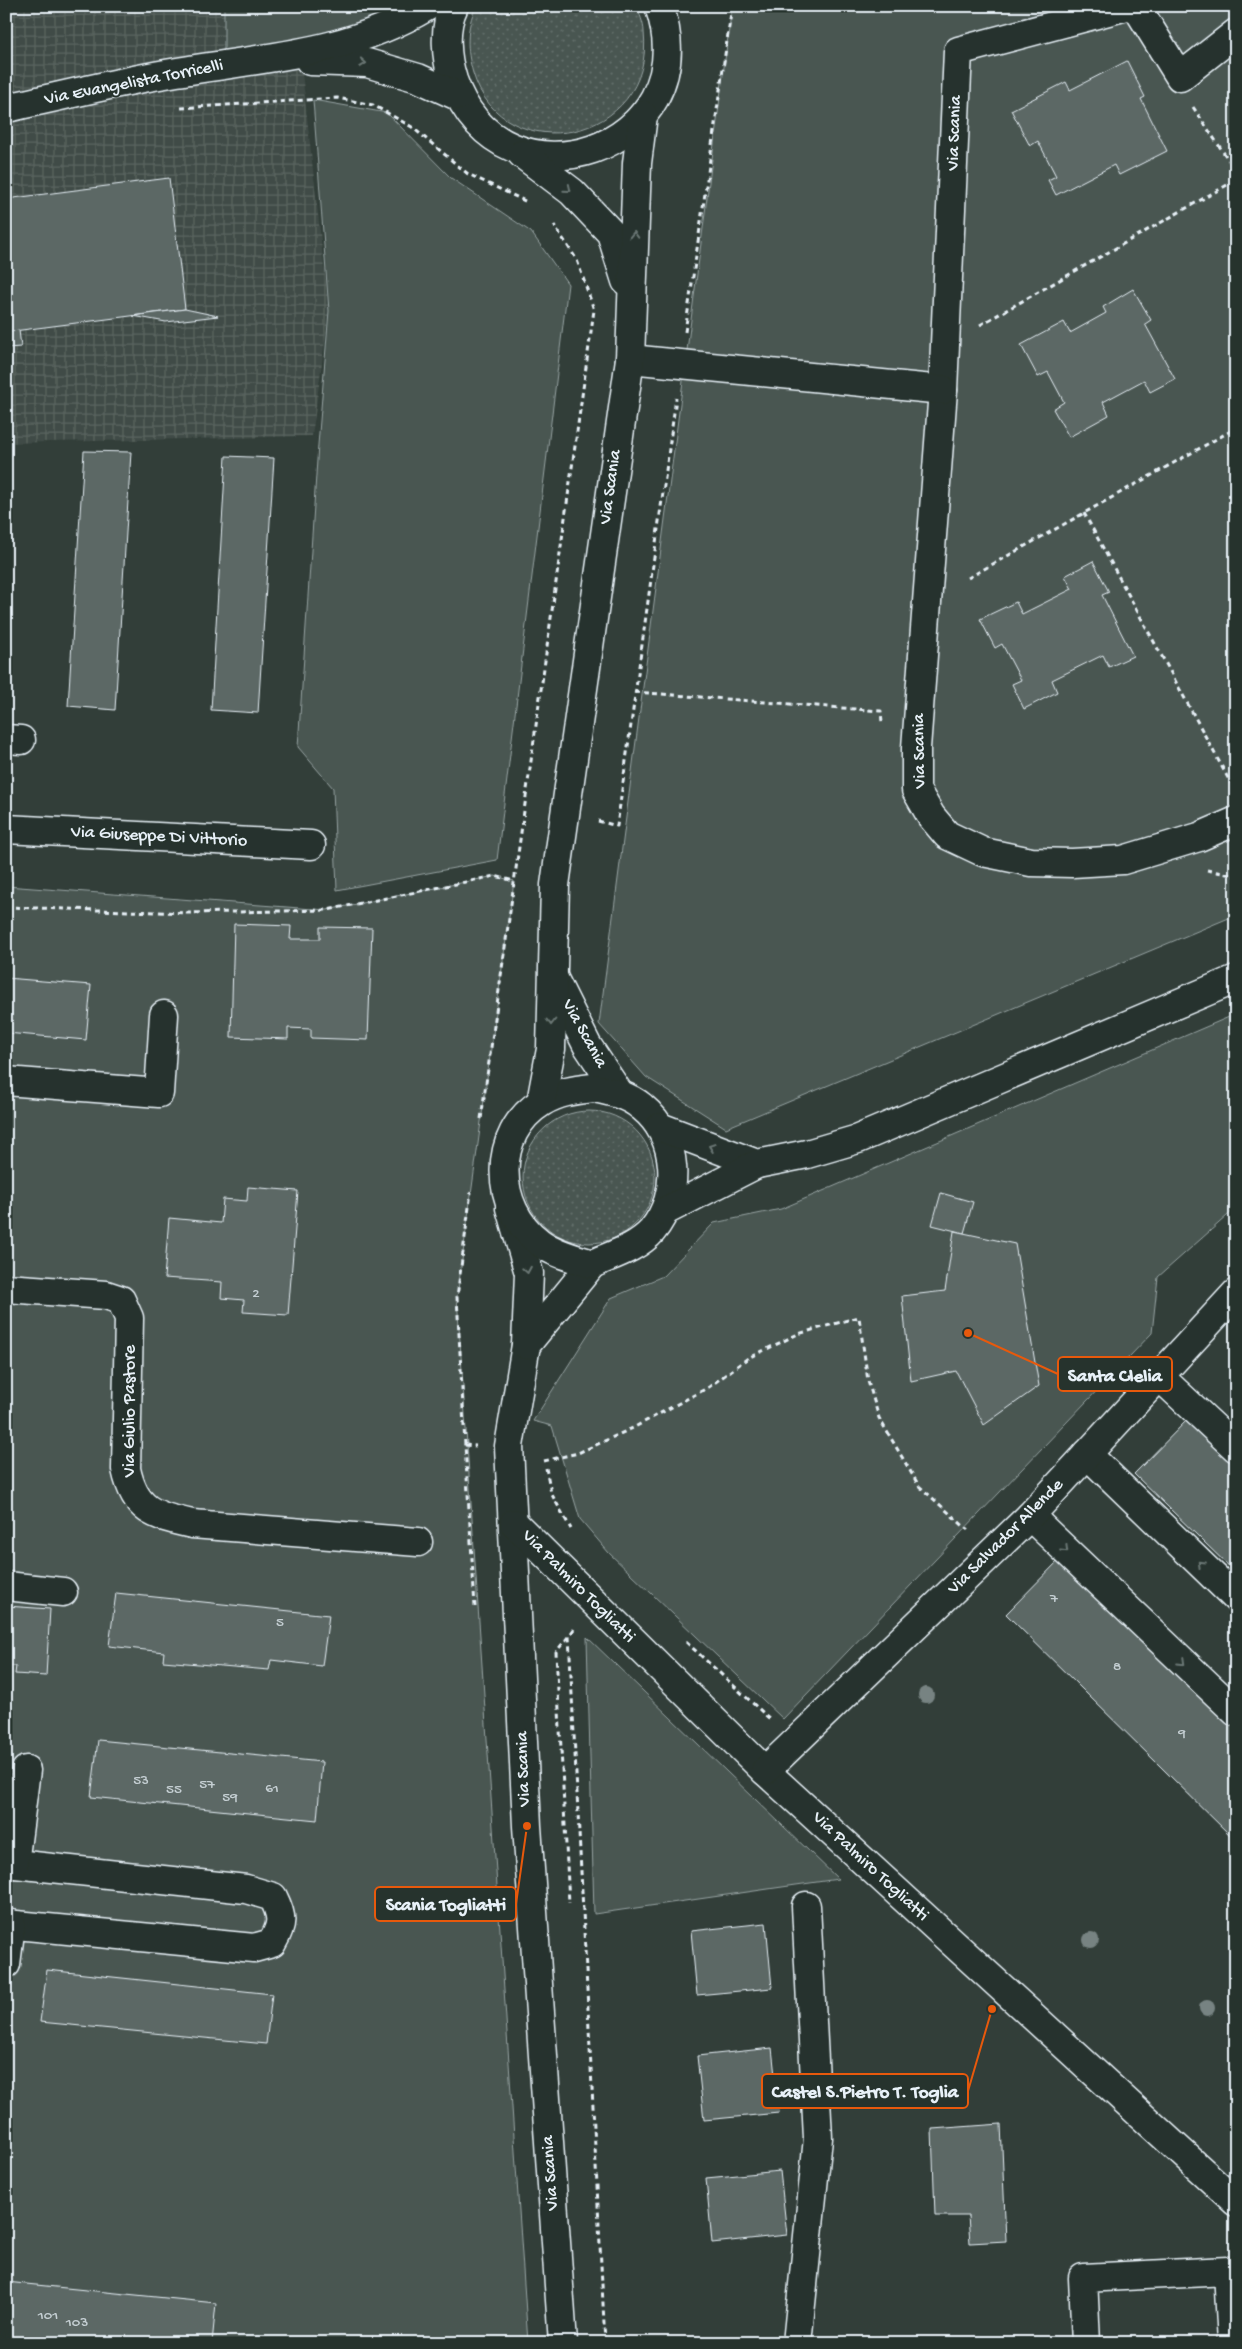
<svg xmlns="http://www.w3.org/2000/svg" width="1242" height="2349" viewBox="0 0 1242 2349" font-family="'Gochi Hand',sans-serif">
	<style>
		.industrial { fill: url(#industrial-grid) }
		.grass { fill: url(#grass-dots); stroke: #98a4a4 }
		.green { fill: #495651; stroke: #98a4a4 }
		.building { fill: #5c6865; stroke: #e8f1f8 }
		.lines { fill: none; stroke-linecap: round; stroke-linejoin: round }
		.minor-casing { stroke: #e8f1f8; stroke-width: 31 }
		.major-casing { stroke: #e8f1f8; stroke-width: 31 }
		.path { stroke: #e8f1f8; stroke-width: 3; stroke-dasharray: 5 4; stroke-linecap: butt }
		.minor { stroke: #26332d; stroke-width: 28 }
		.major { stroke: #26332d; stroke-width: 28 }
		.tree { fill: #778382 }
		.oneway { stroke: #6a7674 }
		.labels { text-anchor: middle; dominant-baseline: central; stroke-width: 4; stroke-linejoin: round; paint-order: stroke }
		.number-label { font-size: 15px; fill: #c5cfd3 }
		.street-label { font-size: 18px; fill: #e8f1f8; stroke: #26332d }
		.leader { fill: none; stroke: #e8590c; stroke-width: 2 }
		.callout-dot { fill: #e8590c; stroke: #26332d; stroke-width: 2 }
		.callout { fill: #26332d; stroke: #e8590c; stroke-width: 2 }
		.callout-label { font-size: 19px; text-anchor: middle; font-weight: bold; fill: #e8f1f8 }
	</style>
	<defs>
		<pattern id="industrial-grid" width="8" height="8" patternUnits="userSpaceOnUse" patternTransform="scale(1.25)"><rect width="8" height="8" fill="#3f4b46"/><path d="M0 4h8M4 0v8" fill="none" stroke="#5b6561"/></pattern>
		<pattern id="grass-dots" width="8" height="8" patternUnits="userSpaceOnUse" patternTransform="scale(1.25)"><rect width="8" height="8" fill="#495651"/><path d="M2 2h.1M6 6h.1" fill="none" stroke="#636f6b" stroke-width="1.8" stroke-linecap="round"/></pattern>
	</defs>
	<rect width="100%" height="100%" fill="#323e39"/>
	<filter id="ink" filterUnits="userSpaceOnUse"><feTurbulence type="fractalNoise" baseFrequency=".02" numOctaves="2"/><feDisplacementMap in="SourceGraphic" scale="10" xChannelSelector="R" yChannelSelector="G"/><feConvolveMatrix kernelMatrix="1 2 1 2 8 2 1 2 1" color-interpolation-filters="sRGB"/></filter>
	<g filter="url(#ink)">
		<polygon class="industrial" points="6,6 224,6 225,71 301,64 329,311 312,436 6,443"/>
		<g class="grass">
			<path d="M 476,6 L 637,6 C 639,14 644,23 644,32 C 656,143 502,171 473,73 C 466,49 466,29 476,6 Z"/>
			<circle cx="589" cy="1177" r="66"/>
		</g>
		<g class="green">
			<polygon points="224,6 404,6 354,55 224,71"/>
			<polygon points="732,6 1236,6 1236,915 726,1128 646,1077 599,1024"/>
			<polygon points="313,100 387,113 451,178 531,232 568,284 497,860 337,890 333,788 298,747 318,445 329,311"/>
			<polygon points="495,876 514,881 457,1297 528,2343 6,2343 6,886 327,910"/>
			<polygon points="1236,1014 1236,1208 1158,1277 1152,1333 783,1719 609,1553 580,1519 552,1426 533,1421 611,1298 663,1276 714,1223 781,1209"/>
			<polygon points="587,1637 838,1879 594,1914"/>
		</g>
		<g class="building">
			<polygon points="1127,61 1145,97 1141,99 1167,151 1119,175 1114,165 1056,195 1048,180 1056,176 1038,141 1030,146 1011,110 1066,82 1070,90"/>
			<polygon points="169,178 185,309 6,332 6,199"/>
			<polygon points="1133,289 1151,320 1145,324 1175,379 1150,392 1144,380 1103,402 1109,415 1069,437 1053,409 1064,402 1048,372 1038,377 1021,345 1064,322 1070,333 1106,313 1103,307"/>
			<polygon points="185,309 218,316 166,322 133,316"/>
			<polygon points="19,330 21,347 6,348 6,332"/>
			<polygon points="84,451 131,452 115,710 68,706"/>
			<polygon points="226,456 274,458 258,713 211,710"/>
			<polygon points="1093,561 1109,592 1102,595 1133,656 1109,667 1103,655 1052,680 1057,692 1024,709 1012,684 1021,680 1002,644 995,648 980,619 1016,602 1022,614 1072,589 1065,576"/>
			<polygon points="234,924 291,926 290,939 320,939 320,927 372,928 368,1040 311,1038 311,1029 288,1028 288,1039 231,1037"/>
			<polygon points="6,978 91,985 86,1040 6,1033"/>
			<polygon points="248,1187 298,1191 288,1315 243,1312 244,1300 221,1298 222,1282 164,1278 169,1218 221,1223 223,1199 247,1201"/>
			<polygon points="941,1193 973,1202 964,1233 932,1225"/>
			<polygon points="954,1231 1015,1244 1039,1386 984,1425 956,1371 911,1381 902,1296 945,1291"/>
			<polygon points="1192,1415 1236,1458 1236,1573 1134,1474"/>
			<polygon points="1065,1554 1236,1722 1236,1841 1006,1614"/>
			<polygon points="116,1593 329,1615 322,1666 271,1660 269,1670 163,1661 164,1652 109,1646"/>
			<polygon points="6,1606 50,1609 46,1676 15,1674 16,1666 6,1666"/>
			<polygon points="98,1740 322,1762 317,1820 91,1797"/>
			<polygon points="766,1923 772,1988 697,1995 691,1931"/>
			<polygon points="47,1970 272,1994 266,2044 40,2022"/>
			<polygon points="772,2048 779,2113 704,2120 697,2056"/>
			<polygon points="1001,2124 1006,2241 970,2243 968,2216 935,2216 932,2129"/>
			<polygon points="780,2171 787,2235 712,2243 706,2178"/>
			<polygon points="6,2282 216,2303 212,2343 6,2343"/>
		</g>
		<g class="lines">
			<g class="minor-casing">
				<g id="minor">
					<polyline points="1127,6 958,51 943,390 916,748 916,790 931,816 947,835 983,852 1031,862 1072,863 1123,860 1199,837 1236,821"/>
					<polyline points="1136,6 1180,77 1236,33"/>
					<polyline points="630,359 943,390"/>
					<polyline points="6,739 21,740"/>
					<polyline points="6,829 311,845"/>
					<polyline points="6,1081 159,1093 164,1015"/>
					<polyline points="510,1208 529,1273 526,1345 509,1446 527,1826 563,2343"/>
					<path d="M 6,1288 L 106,1295 L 121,1300 L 129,1318 L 126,1469 C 135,1511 153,1515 192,1524 L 418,1542"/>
					<polyline points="526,1345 592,1264"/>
					<polyline points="1159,1376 1236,1448"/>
					<polyline points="1087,1454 1236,1598"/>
					<polyline points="1030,1516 1236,1712"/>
					<polyline points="514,1523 765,1771 1236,2202"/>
					<polyline points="6,1586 63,1592"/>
					<polyline points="765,1771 1030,1516 1236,1293"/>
					<path d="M 6,1863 L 246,1889 L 273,1897 C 283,1917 283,1924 272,1943 L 254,1948 L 6,1924"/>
					<polyline points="14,1864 26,1770"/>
					<polyline points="6,1964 11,1924"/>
					<polyline points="797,2343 818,2138 806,1906"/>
					<polyline points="1086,2343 1083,2278 1228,2271 1232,2343"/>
				</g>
			</g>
			<g class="major-casing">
				<g id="major">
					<path d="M 454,6 C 443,28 446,58 453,80 C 501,219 709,150 659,6"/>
					<polyline points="310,61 367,63 418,78 458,96"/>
					<path d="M 6,108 C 63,96 120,81 177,72 C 267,57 348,54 428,6"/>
					<polyline points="522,154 572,192 611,233 626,281"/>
					<polyline points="554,979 587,1045 619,1093"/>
					<path d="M 593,1088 C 610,1091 628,1095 642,1107 C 679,1137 682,1195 652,1231 C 637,1248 612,1255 592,1264 C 574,1258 553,1253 539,1242 C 494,1208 491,1133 542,1102 C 558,1092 575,1090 593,1088 Z"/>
					<polyline points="541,1102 551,1049 555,885 630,359 637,163 643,115"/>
					<polyline points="660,1127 757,1164"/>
					<polyline points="665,1211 757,1164 807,1154 858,1139 1236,979"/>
				</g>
			</g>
			<g class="path">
				<polyline points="1193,107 1236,171"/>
				<polyline points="181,108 337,98 373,105 412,127 468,174 527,202"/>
				<polyline points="980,325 1236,180"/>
				<polyline points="685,332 732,6"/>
				<polyline points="1084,513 1234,789"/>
				<polyline points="968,578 1236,428"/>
				<polyline points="635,692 881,711 882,723"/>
				<polyline points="598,821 617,826 676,398"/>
				<polyline points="1207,870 1236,876"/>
				<polyline points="6,907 189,913 327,910 495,876 514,881"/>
				<polyline points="481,1119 594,310 577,260 554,225"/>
				<polyline points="465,1445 457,1297 471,1192"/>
				<polyline points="544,1461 578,1453 633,1428 709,1387 748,1358 798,1334 859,1317 868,1381 879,1418 919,1486 968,1530"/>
				<polyline points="546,1468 551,1493 571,1529"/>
				<polyline points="475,1607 465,1445 476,1446"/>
				<polyline points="574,1629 569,1636 605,2343"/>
				<polyline points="568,1637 556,1652 569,1903"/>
				<polyline points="686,1642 771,1720"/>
			</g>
			<use href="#minor" class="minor"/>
			<use href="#major" class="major"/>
		</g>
		<g class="tree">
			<circle cx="926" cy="1695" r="8"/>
			<circle cx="1091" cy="1940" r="8"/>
			<circle cx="1207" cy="2008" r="8"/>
		</g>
		<defs><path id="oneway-chevron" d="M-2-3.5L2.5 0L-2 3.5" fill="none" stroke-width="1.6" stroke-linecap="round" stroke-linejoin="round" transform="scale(1.25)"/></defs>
		<g class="oneway">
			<use href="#oneway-chevron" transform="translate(363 63) rotate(5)"/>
			<use href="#oneway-chevron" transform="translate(568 189) rotate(39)"/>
			<use href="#oneway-chevron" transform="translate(634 235) rotate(-88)"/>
			<use href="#oneway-chevron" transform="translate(551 1022) rotate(90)"/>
			<use href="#oneway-chevron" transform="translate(712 1147) rotate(-159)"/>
			<use href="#oneway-chevron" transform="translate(527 1270) rotate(80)"/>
			<use href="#oneway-chevron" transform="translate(1065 1549) rotate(44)"/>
			<use href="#oneway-chevron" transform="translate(1201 1564) rotate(-136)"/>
			<use href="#oneway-chevron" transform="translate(1182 1662) rotate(44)"/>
		</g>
	</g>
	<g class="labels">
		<g class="number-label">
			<text x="256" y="1294">2</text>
			<text x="1054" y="1599">7</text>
			<text x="280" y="1623">5</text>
			<text x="1117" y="1667">8</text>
			<text x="1182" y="1734">9</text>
			<text x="141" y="1781">53</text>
			<text x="207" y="1785">57</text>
			<text x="272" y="1789">61</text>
			<text x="174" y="1790">55</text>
			<text x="230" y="1798">59</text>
			<text x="48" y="2316">101</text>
			<text x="77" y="2323">103</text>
		</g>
		<g class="street-label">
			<text transform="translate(134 83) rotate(-11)">Via Evangelista Torricelli</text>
			<text transform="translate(955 133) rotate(-88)">Via Scania</text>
			<text transform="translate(611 487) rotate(-82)">Via Scania</text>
			<text transform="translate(920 751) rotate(-91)">Via Scania</text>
			<text transform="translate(159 837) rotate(3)">Via Giuseppe Di Vittorio</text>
			<text transform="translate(584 1034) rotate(61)">Via Scania</text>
			<text transform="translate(130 1411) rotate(-90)">Via Giulio Pastore</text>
			<text transform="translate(1006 1537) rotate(-45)">Via Salvador Allende</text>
			<text transform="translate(578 1587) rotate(45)">Via Palmiro Togliatti</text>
			<text transform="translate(524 1769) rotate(-92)">Via Scania</text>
			<text transform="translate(870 1867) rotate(43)">Via Palmiro Togliatti</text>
			<text transform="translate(551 2173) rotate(-94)">Via Scania</text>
		</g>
	</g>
	<path class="leader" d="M968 1333L1058 1374M527 1826L516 1904M992 2009L968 2091"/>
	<g class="callout-dot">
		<circle cx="968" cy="1333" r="5"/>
		<circle cx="527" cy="1826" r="5"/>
		<circle cx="992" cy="2009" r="5"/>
	</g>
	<g class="callout">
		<rect x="1058" y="1357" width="114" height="34" rx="5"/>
		<rect x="375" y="1887" width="141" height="34" rx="5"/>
		<rect x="762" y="2074" width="206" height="34" rx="5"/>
	</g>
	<g class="callout-label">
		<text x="1115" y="1381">Santa Clelia</text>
		<text x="446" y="1910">Scania Togliatti</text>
		<text x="865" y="2097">Castel S.Pietro T. Toglia</text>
	</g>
	<rect width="1242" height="2349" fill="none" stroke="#26332d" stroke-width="25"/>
	<rect x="12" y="12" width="1217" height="2324" fill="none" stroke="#e8f1f8" stroke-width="2" filter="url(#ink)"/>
</svg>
